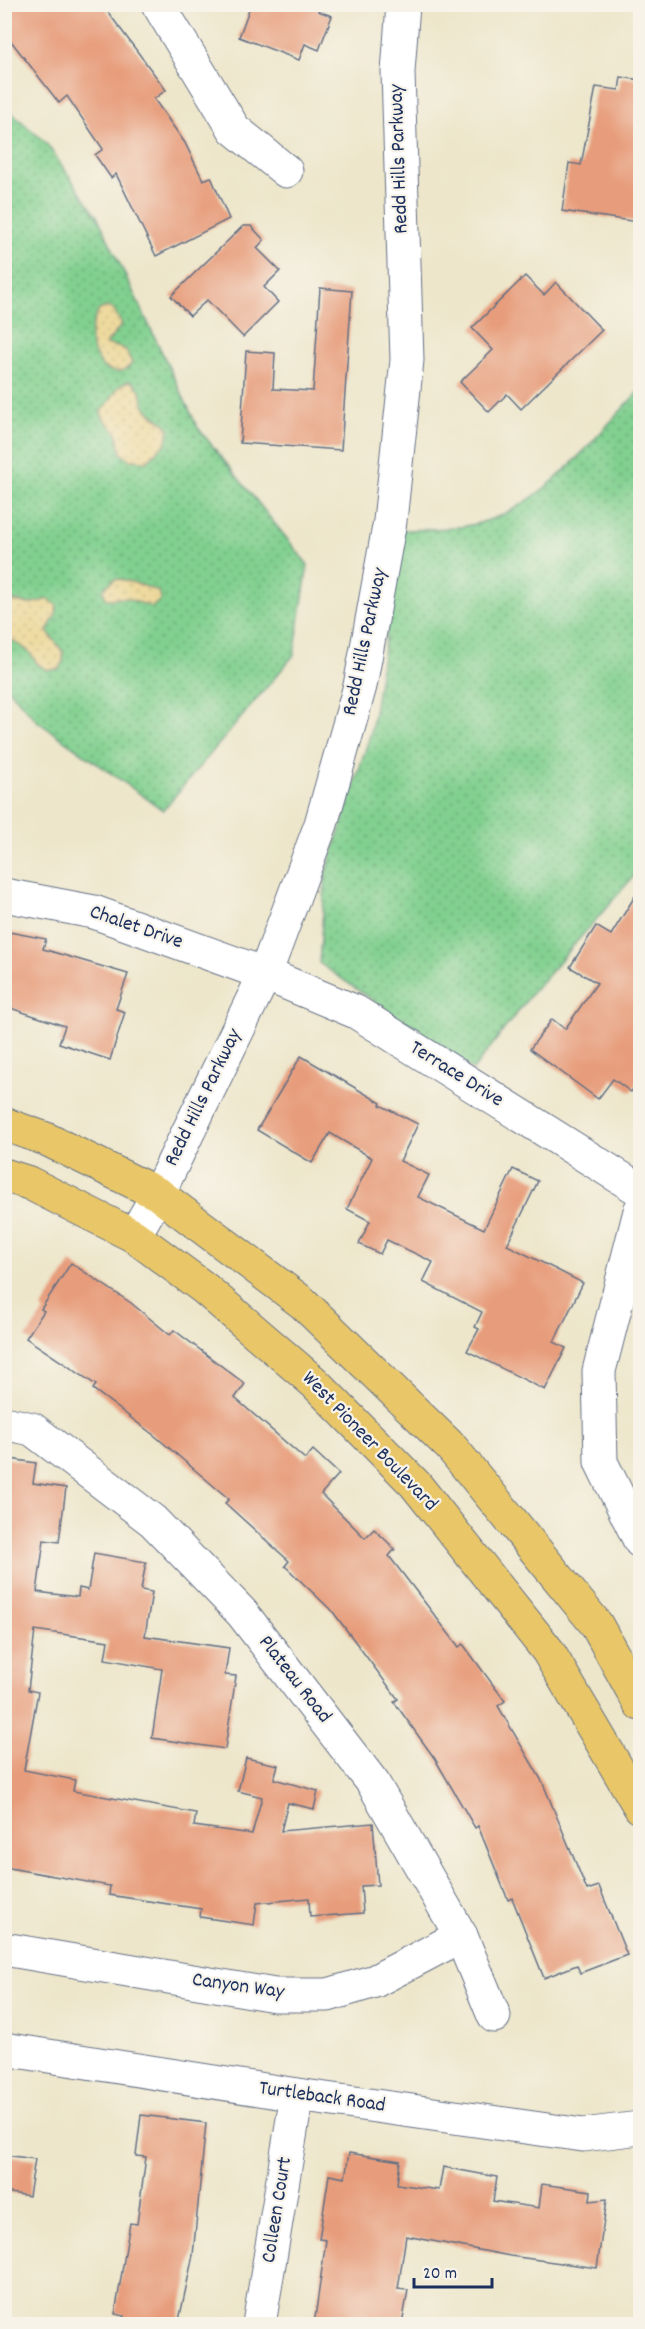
<svg xmlns="http://www.w3.org/2000/svg" width="645" height="2329" viewBox="0 0 645 2329" font-family="Dekko,sans-serif">
	<style>
		.grass { fill: url(#grass-dots); stroke: #4e8076; stroke-width: 1.5 }
		.sand { fill: url(#sand-dots); stroke: #84847e; stroke-width: 1.5 }
		.building { fill: #e79d7b }
		.lines { fill: none; stroke-linecap: round; stroke-linejoin: round }
		.minor-casing { stroke: #646f84; stroke-width: 35 }
		.major-casing { stroke: #646f84; stroke-width: 35 }
		.minor { stroke: #fff; stroke-width: 33 }
		.major { stroke: #e9c769; stroke-width: 33 }
		.labels { text-anchor: middle; dominant-baseline: central; stroke-width: 4.5; stroke-linejoin: round; paint-order: stroke }
		.street-label { font-size: 21px; fill: #1b2f5e; stroke: #f7f3e8 }
	</style>
	<defs>
		<pattern id="grass-dots" width="8" height="8" patternUnits="userSpaceOnUse" patternTransform="scale(1.5)"><rect width="8" height="8" fill="#81d08f"/><path d="M2 2h.1M6 6h.1" fill="none" stroke="#69a978" stroke-width="1.8" stroke-linecap="round"/></pattern>
		<pattern id="sand-dots" width="8" height="8" patternUnits="userSpaceOnUse" patternTransform="scale(1.5)"><rect width="8" height="8" fill="#eeda9e"/><path d="M2 2h.1M6 6h.1" fill="none" stroke="#ccbb8a" stroke-width="1.8" stroke-linecap="round"/></pattern>
	</defs>
	<rect width="100%" height="100%" fill="#f7f3e8"/>
	<filter id="ink" filterUnits="userSpaceOnUse"><feTurbulence type="fractalNoise" baseFrequency=".0167" numOctaves="2"/><feDisplacementMap in="SourceGraphic" scale="12" xChannelSelector="R" yChannelSelector="G"/><feConvolveMatrix kernelMatrix="1 2 1 2 8 2 1 2 1" color-interpolation-filters="sRGB"/></filter>
	<filter id="wash" filterUnits="userSpaceOnUse"><feTurbulence type="fractalNoise" baseFrequency=".008" numOctaves="4" result="noise"/><feDisplacementMap in="SourceGraphic" scale="24" xChannelSelector="R" yChannelSelector="G"/><feGaussianBlur stdDeviation="1.35" result="paint"/><feColorMatrix in="noise" values="0 0 0 0 0 0 0 0 0 0 0 0 0 0 0 0 0 1.4 0 .05"/><feComposite in="paint" operator="in"/></filter>
	<g filter="url(#wash)">
		<rect width="100%" height="100%" fill="#ede6ca"/>
		<g class="grass">
			<polygon points="5,107 46,143 97,216 198,428 308,565 294,655 163,810 37,721 5,685"/>
			<path d="M 640,390 L 640,869 L 532,993 L 473,1070 L 319,963 L 326,873 L 371,732 L 402,530 C 432,529 461,530 489,520 C 552,498 595,436 640,390 Z"/>
		</g>
		<g class="sand">
			<path d="M 106,307 L 113,309 L 122,324 L 106,344 L 125,349 L 132,363 C 123,374 115,374 103,367 C 88,347 87,332 99,310 Z"/>
			<path d="M 130,381 C 146,390 138,398 147,409 C 153,418 163,419 169,429 L 166,443 L 147,461 L 130,460 L 121,453 L 117,433 L 103,418 L 101,411 C 114,401 113,385 130,381 Z"/>
			<path d="M 115,579 C 128,579 147,587 159,592 L 161,599 L 152,607 L 126,598 L 106,599 L 103,589 Z"/>
			<path d="M 4,599 L 29,604 L 49,599 L 57,606 L 56,614 L 47,631 L 63,652 L 63,661 L 59,669 L 48,670 L 37,664 C 30,647 18,646 5,636 Z"/>
		</g>
		<g id="blocks">
			<g class="building">
				<polygon points="4,4 102,4 166,90 154,99 185,143 203,180 211,177 229,219 156,256 116,174 111,178 95,155 103,149 67,96 59,103 4,32"/>
				<polygon points="251,4 321,4 318,11 332,16 319,50 305,44 299,60 239,37"/>
				<polygon points="621,77 640,80 640,206 638,222 562,211 569,163 581,165 596,87 619,90"/>
				<polygon points="243,226 251,226 264,240 257,248 280,271 264,287 278,302 243,337 207,300 190,316 171,296"/>
				<polygon points="525,276 544,295 556,282 602,330 521,409 507,394 489,412 460,382 493,350 472,328"/>
				<polygon points="320,288 352,291 341,450 240,443 246,351 275,353 273,389 313,391"/>
				<polygon points="640,888 640,1079 631,1092 613,1079 598,1099 530,1049 552,1019 565,1029 597,983 570,967 596,926 611,935"/>
				<polygon points="4,931 46,939 43,949 128,974 116,1009 125,1012 110,1060 59,1043 65,1026 4,1006"/>
				<polygon points="301,1056 381,1103 380,1105 418,1124 400,1161 429,1175 418,1197 484,1229 513,1169 538,1181 507,1245 583,1283 554,1342 566,1348 545,1390 467,1351 479,1329 475,1327 482,1312 423,1282 433,1262 387,1240 380,1254 359,1244 370,1221 347,1209 372,1158 330,1133 312,1163 257,1130"/>
				<polygon points="71,1263 131,1303 170,1335 174,1330 245,1384 235,1398 305,1459 313,1450 339,1474 321,1494 365,1538 374,1529 395,1549 389,1556 459,1647 463,1644 505,1701 498,1706 542,1781 587,1890 599,1886 627,1955 580,1973 577,1965 544,1978 512,1898 508,1900 478,1826 475,1828 435,1759 394,1702 398,1699 333,1612 285,1566 289,1561 225,1503 229,1499 155,1436 93,1389 96,1385 26,1338 44,1311 41,1309"/>
				<polygon points="4,1458 36,1463 33,1483 66,1488 59,1542 44,1540 37,1592 78,1597 79,1588 88,1590 94,1553 146,1562 141,1590 152,1592 145,1636 229,1648 225,1675 236,1676 225,1749 152,1738 162,1669 105,1659 108,1641 35,1630 28,1690 38,1692 24,1770 75,1780 73,1791 196,1813 194,1826 252,1834 262,1797 238,1791 246,1758 278,1765 274,1779 318,1791 314,1809 288,1803 281,1831 373,1823 378,1885 361,1886 363,1913 310,1917 309,1898 257,1903 254,1925 200,1917 201,1909 109,1895 110,1886 4,1867"/>
				<polygon points="141,2115 206,2123 193,2255 178,2325 122,2325 124,2316 115,2314 130,2223 137,2224 146,2157 136,2156"/>
				<polygon points="349,2153 400,2161 397,2184 439,2190 443,2167 497,2177 493,2201 539,2208 542,2184 591,2191 590,2201 607,2199 597,2268 510,2256 406,2236 398,2289 408,2290 402,2325 314,2325 326,2240 319,2239 329,2175 345,2178"/>
				<polygon points="4,2155 35,2159 29,2196 4,2192"/>
			</g>
		</g>
	</g>
	<g filter="url(#ink)">
		<use href="#blocks" fill-opacity="0" stroke="#646f84" stroke-width="1.5"/>
		<g class="lines">
			<g class="minor-casing">
				<g id="minor">
					<polyline points="158,4 234,129 286,171"/>
					<polyline points="4,895 94,912 265,974 356,1012 640,1190"/>
					<polyline points="640,1211 599,1371 601,1462 640,1541"/>
					<polyline points="134,1236 158,1194 265,974 321,824 360,686 390,521 407,360 398,72 403,4"/>
					<polyline points="4,1423 32,1429 153,1521 242,1613 373,1783 461,1936 494,2016"/>
					<polyline points="4,1949 275,1995 328,1995 375,1981 461,1936"/>
					<polyline points="4,2049 297,2095 583,2135 640,2128"/>
					<polyline points="259,2324 297,2095"/>
				</g>
			</g>
			<g class="major-casing">
				<g id="major">
					<polyline points="4,1124 46,1139 158,1194 303,1303 451,1447 596,1624 640,1704"/>
					<polyline points="4,1175 29,1183 134,1236 204,1288 315,1383 415,1484 548,1651 640,1807"/>
				</g>
			</g>
			<use href="#minor" class="minor"/>
			<use href="#major" class="major"/>
		</g>
	</g>
	<g class="labels">
		<g class="street-label">
			<text transform="translate(400 159) rotate(-92)">Redd Hills Parkway</text>
			<text transform="translate(366 642) rotate(-78)">Redd Hills Parkway</text>
			<text transform="translate(136 928) rotate(19)">Chalet Drive</text>
			<text transform="translate(456 1075) rotate(32)">Terrace Drive</text>
			<text transform="translate(204 1098) rotate(-64)">Redd Hills Parkway</text>
			<text transform="translate(369 1442) rotate(46)">West Pioneer Boulevard</text>
			<text transform="translate(294 1680) rotate(52)">Plateau Road</text>
			<text transform="translate(238 1987) rotate(8)">Canyon Way</text>
			<text transform="translate(322 2098) rotate(8)">Turtleback Road</text>
			<text transform="translate(278 2210) rotate(-81)">Colleen Court</text>
		</g>
	</g>
	<rect width="645" height="2329" fill="none" stroke="#f7f3e8" stroke-width="24"/>
	<path d="M414 2278v9h78v-9" fill="none" stroke="#1b2f5e" stroke-width="3"/>
	<text x="423" y="2278" font-size="18" fill="#1b2f5e" stroke="#f7f3e8" stroke-width="4.5" paint-order="stroke">20 m</text>
</svg>
